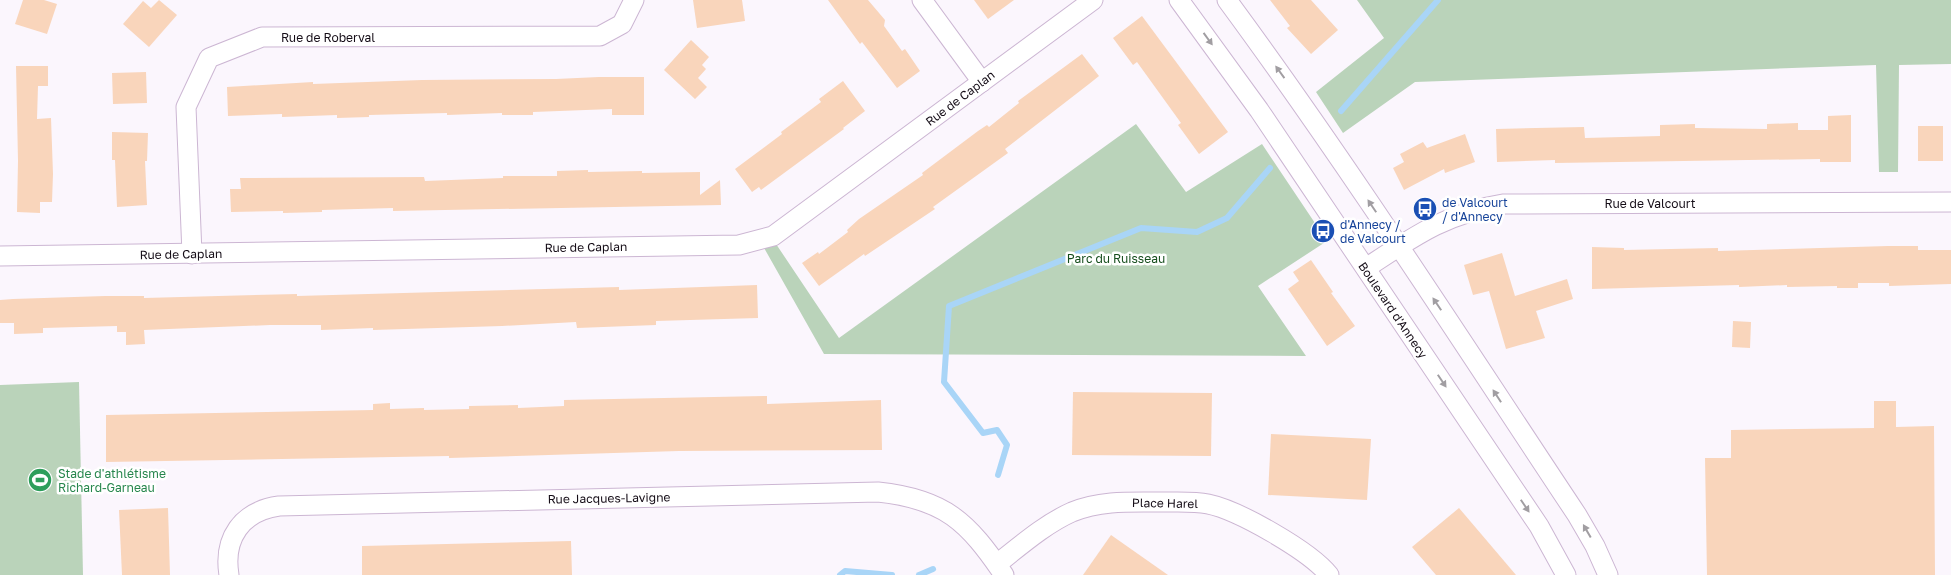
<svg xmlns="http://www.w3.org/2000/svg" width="1951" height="575" viewBox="0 0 1951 575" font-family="'Golos Text',sans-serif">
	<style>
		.green { fill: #bad3ba }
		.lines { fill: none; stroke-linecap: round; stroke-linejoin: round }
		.stream { stroke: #a9d5f7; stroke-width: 6 }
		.building { fill: #f9d5bb }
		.street-casing { stroke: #ccb6d3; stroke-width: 21 }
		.street { stroke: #fff; stroke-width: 19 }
		.oneway { fill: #a19ea2 }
		.labels { text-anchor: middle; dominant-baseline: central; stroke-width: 5; stroke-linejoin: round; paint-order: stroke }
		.street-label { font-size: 12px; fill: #140c16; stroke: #fff }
		.transit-label { font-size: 12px; fill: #164399; stroke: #fff; text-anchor: start }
		.park-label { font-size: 12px; fill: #154d1c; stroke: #fff }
		.leisure-label { font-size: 12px; fill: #27864d; stroke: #fff; text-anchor: start }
	</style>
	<rect width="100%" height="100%" fill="#fbf6fd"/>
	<g class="green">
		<polygon points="1357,0 1951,0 1951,64 1899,65 1898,172 1879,172 1876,65 1415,82 1343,133 1316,92 1384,38"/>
		<polygon points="1136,124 1186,192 1262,144 1327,241 1258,286 1306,356 824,354 759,239 768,232 839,338"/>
		<polygon points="79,382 83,575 0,575 0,385"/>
	</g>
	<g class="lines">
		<g class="stream">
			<polyline points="1341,111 1438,0"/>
			<polyline points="998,475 1007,445 997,430 983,433 944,382 949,306 1141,228 1197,232 1227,218 1270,168"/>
			<polyline points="840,575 845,571 892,575"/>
			<polyline points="919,575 933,569"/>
		</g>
	</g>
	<g class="building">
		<polygon points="23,0 44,0 57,4 47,34 15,24"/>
		<polygon points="159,0 177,15 149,47 123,24 143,1 151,8"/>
		<polygon points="693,0 742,0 745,21 697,28"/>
		<polygon points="828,0 868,0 885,20 884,26 902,51 905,49 920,71 897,88 862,42 860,44"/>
		<polygon points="974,0 1014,0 988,19"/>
		<polygon points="1270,0 1311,0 1338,30 1311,54 1287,28 1290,26"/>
		<polygon points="1142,16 1228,132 1199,154 1178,125 1181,123 1137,62 1133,65 1113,38"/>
		<polygon points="691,40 709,57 702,65 706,69 698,78 707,87 695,99 664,70"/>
		<polygon points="1082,54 1099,76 1089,84 1005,149 1008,153 933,207 935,209 865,256 864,254 819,286 802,263 818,252 819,254 848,232 847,230 859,219 923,175 922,173 978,131 987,125 989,127 1019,103 1018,101"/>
		<polygon points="16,66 48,66 48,86 38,86 37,119 51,118 53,174 52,202 40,202 40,213 17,212 18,161"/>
		<polygon points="146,72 147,103 113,104 112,73"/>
		<polygon points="599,77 644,77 644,115 612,115 612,109 533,112 533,115 502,115 502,113 447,115 447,113 369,115 369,117 337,118 337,115 282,117 282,114 228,116 227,87 313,82 313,84 422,80 556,79"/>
		<polygon points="843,81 865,111 843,128 844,129 761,190 759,187 752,192 735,169 782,134 781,132 821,102 819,99"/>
		<polygon points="1851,115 1851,162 1820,162 1820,159 1555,163 1555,160 1497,162 1496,129 1584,127 1585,138 1660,136 1660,125 1695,124 1695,128 1767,129 1767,124 1798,123 1798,130 1828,130 1828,116"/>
		<rect x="1918" y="126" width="25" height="35"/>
		<polygon points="112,132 148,133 147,161 145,161 147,205 117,207 115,160 112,160"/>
		<polygon points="1465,134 1475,162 1445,173 1444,169 1404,190 1393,168 1404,162 1400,154 1423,142 1427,148"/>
		<polygon points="588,170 588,172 642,171 642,173 700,172 700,195 720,180 721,205 393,211 393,208 322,210 322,212 283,213 283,211 231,212 230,189 241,189 240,178 424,177 425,181 503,178 503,176 557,176 557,171"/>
		<polygon points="1888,246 1918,246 1918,250 1951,250 1951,284 1889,286 1889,283 1858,283 1858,288 1837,288 1837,286 1787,287 1787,285 1739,287 1739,285 1592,289 1592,247 1624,248 1624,250 1718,248 1718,251"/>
		<polygon points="1502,253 1515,296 1567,279 1573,299 1536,311 1545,338 1506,349 1489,291 1473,295 1464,265"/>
		<polygon points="1311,260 1333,292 1331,293 1355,326 1327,346 1288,289 1299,281 1293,272"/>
		<polygon points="757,285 758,318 656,321 656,325 577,328 576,322 502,326 373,330 373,328 321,330 321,325 270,325 144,330 145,344 126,345 126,332 117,332 117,326 43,328 43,333 14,334 14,323 0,323 0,300 13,299 105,296 144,296 144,298 297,294 297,296 619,287 619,290"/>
		<polygon points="1733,321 1751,322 1750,348 1732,347"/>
		<polygon points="1073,392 1212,393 1211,456 1072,455"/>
		<polygon points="767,396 767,404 881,400 882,450 679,451 449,458 449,456 106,462 106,415 373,410 373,404 390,403 390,409 424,408 424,410 469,409 469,406 518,405 518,408 564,406 564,400"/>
		<polygon points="1874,401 1896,401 1896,427 1934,426 1935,575 1707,575 1705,458 1731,458 1731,430 1874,428"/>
		<polygon points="1271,434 1371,439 1367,500 1268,495"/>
		<polygon points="168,508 170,575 122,575 119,510"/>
		<polygon points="1459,508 1516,575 1436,575 1412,547"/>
		<polygon points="1111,535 1168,575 1083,575"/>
		<polygon points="571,541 572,575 362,575 362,546"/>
	</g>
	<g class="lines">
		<g class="street-casing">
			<g id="street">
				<polyline points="922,0 982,82"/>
				<polyline points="1179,0 1259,110 1539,526 1566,575"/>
				<path d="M 1227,0 C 1350,167 1462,342 1577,515 L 1595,546 L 1608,575"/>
				<polyline points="192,254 186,107 209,58 262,37 600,36 622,24 634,0"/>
				<polyline points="0,256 739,245 773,236 1093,0"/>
				<path d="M 1366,268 C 1413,237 1446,213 1504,204 L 1951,202"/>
				<path d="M 997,564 C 1020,546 1045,524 1072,512 C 1101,500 1132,502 1163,502 C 1178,502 1194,501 1208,504 C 1238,510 1310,551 1329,575"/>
				<path d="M 229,575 C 223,538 242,511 279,506 L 878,492 C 945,499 968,522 1004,575"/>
			</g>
		</g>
		<use href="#street" class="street"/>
	</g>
	<defs><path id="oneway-solid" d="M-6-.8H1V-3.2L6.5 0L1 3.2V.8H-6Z" transform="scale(1.25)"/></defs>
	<g class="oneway">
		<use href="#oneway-solid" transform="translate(1208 39) rotate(54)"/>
		<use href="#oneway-solid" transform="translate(1280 72) rotate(-126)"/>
		<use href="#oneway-solid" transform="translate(1372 206) rotate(-124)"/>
		<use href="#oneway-solid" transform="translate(1437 304) rotate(-124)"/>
		<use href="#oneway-solid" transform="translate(1442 381) rotate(56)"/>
		<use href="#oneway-solid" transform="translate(1497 396) rotate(-123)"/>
		<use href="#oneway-solid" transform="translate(1525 506) rotate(56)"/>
		<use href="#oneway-solid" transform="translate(1587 531) rotate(-120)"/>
	</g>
	<defs>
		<g id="bus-disc" transform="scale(1.25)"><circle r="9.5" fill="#1a4fb4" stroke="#fff"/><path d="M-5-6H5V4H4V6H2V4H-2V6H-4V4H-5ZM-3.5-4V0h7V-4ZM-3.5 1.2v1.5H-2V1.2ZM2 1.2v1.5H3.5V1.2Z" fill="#fff"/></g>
		<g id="stadium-disc" transform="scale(1.25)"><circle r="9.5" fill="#2e9e5b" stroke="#fff"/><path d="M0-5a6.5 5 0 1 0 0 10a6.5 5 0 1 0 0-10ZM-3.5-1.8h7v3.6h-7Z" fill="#fff"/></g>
	</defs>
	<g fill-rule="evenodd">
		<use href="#bus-disc" x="1425" y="209"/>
		<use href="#bus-disc" x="1323" y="231"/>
		<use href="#stadium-disc" x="40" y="480"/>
	</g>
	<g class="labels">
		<g class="street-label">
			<text x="328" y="37">Rue de Roberval</text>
			<text transform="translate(960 98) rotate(-37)">Rue de Caplan</text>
			<text x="1650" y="203">Rue de Valcourt</text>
			<text transform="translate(586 247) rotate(-1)">Rue de Caplan</text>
			<text transform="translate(181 254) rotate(-1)">Rue de Caplan</text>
			<text transform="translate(1393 310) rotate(56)">Boulevard d'Annecy</text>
			<text transform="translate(609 498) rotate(-1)">Rue Jacques-Lavigne</text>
			<text transform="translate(1165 503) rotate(1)">Place Harel</text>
		</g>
		<g class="transit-label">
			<text x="1442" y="202">de Valcourt<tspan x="1442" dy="14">/ d'Annecy</tspan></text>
			<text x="1340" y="224">d'Annecy /<tspan x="1340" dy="14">de Valcourt</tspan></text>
		</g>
		<g class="park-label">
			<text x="1116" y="258">Parc du Ruisseau</text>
		</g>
		<g class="leisure-label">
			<text x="58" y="473">Stade d'athlétisme<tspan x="58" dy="14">Richard-Garneau</tspan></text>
		</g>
	</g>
</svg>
